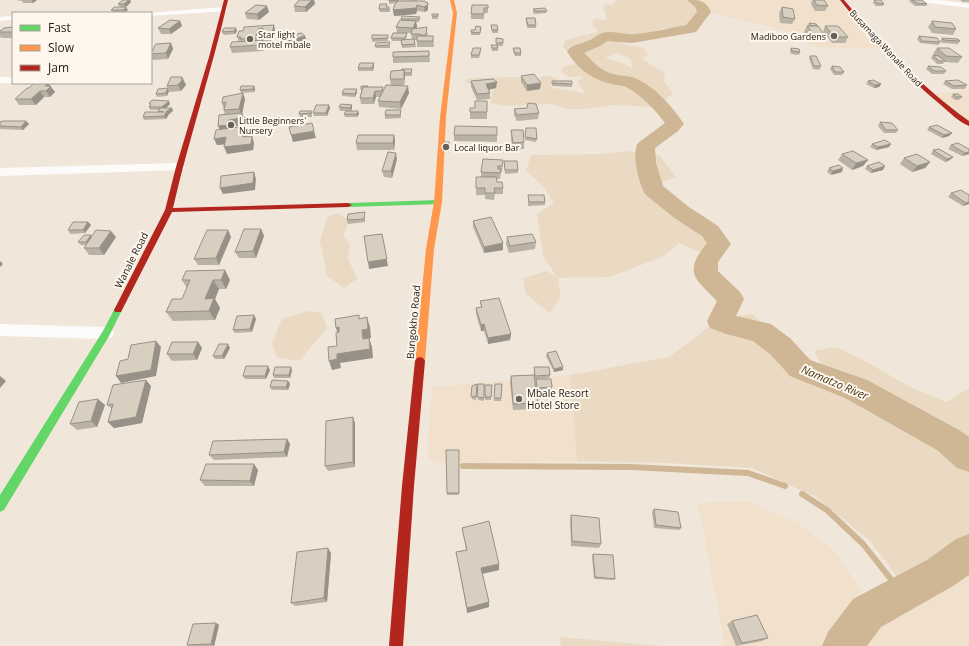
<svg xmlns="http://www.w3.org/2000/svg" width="969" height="646" viewBox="0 0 969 646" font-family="'Open Sans',sans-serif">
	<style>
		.built { fill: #f1e1cc }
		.green { fill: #ead9c3; fill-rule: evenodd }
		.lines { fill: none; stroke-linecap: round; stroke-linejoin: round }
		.stream { stroke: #cfb795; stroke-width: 6 }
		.river { fill: #cfb795; fill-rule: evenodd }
		.street { fill: #fdfbf9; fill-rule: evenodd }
		.fast { fill: #63d668; fill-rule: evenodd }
		.slow { fill: #ff974d; fill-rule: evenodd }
		.jam { fill: #b3261e; fill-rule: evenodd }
		.wall { fill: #bbb2a6; fill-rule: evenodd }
		.shaded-wall { fill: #989187 }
		.building { fill: #d9cfc1; stroke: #989187; fill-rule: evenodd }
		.poi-dot { fill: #696259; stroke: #fdf7ee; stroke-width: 1.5 }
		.labels { text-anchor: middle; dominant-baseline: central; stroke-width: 4; stroke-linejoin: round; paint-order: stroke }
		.far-poi-label { font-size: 9px; fill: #211b14; stroke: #fdf7ee; text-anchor: start }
		.far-street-label { font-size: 9px; fill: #211b14; stroke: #fdf7ee }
		.street-label { font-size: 10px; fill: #211b14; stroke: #fdf7ee }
		.poi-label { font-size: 10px; fill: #211b14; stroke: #fdf7ee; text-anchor: start }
		.water-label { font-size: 11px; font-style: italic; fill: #483210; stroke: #fdf7ee }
	</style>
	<rect width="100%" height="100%" fill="#f0e7da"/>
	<g class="built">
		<polygon points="697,0 838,0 881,49 811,47 799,34 707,12 706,9"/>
		<polygon points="969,90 969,121 934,94"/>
		<polygon points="570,375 577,461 435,463 427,456 432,387"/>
		<polygon points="748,501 799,524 833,549 866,597 904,586 969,536 969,646 725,646 698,503"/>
	</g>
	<g class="green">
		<path d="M 616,0 L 700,0 C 702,3 706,7 707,10 C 711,28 673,28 663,29 C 649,32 635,36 621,39 L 623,44 L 644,48 L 648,56 L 642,57 C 648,65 657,67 665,73 L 664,81 L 673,94 L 653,107 L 613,105 L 585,109 L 567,109 L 551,104 L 507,106 L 490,103 L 492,93 L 497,85 L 472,85 L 464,81 L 470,78 L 522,77 L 536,80 L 543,76 L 554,77 L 559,82 L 550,86 L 553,88 L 585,93 L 577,82 L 583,76 L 569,77 L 561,71 L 564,66 L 575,64 L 572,56 L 563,47 L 565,40 L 598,32 L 592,23 L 594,19 L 607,20 L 603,5 L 613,4 ZM 617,53 L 631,59 L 632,69 L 625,64 L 605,58 Z"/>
		<polygon points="627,151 660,156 676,177 664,181 658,188 685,222 724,240 717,259 679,243 664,256 610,277 558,278 561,297 550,313 526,294 523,278 547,271 557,277 543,256 537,214 554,203 544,187 526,171 531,155 602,154"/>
		<polygon points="338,213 349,221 343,236 350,244 348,259 357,279 344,288 327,276 320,241 327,217"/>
		<polygon points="307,311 322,313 327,328 299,361 277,357 272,343 282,319"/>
		<polygon points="752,314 790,346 823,367 814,351 836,347 865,361 910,387 946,402 969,388 969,536 904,586 870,541 816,497 752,468 667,463 577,461 570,375 669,357 721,318"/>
		<polygon points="560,637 660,646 561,646"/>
	</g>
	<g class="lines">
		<g class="stream">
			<polyline points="463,466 631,467 748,473 785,486"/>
			<polyline points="802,494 827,510 863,544 894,583"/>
		</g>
		<g class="river">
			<path d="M 687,0 C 700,0 706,0 711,12 L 696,32 L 632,43 L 607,41 L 602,45 L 584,53 C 591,59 596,66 605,71 C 614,76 625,75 635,78 C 654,86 673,107 684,124 L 678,131 L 655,148 L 656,163 L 663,186 L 689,207 L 718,226 L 731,244 L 718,262 L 718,271 L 740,292 L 744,299 L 736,316 L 771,324 L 791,339 L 810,360 L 867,380 L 959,430 L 969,437 L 969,472 L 957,468 L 937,450 L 845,398 L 790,376 L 771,355 L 753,341 L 726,334 L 710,328 L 707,321 L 717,301 C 694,277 683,273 707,243 L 702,236 L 673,217 L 645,194 C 639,184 631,153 638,143 L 665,123 C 655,110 642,95 626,87 C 621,85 614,85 608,83 C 591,79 575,66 567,51 C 573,43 584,44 592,39 C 598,35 601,32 609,32 C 617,32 625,35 634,34 C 651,33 669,28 686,25 L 697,12 L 696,8 Z"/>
			<polygon points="969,534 969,575 953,586 881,627 867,646 822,646 828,632 853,599 927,560 956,539"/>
		</g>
		<g class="street">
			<polygon points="919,0 941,0 969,4 969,8 923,2"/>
			<polygon points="224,7 228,9 227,11 151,16 151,13 148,13"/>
			<polygon points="13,16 13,20 0,21 0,17"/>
			<rect x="0" y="77" width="13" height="6"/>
			<polygon points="179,163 183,164 185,167 183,170 0,176 0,168"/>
			<polygon points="0,324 106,327 112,329 114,333 112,337 106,339 0,336"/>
		</g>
		<g class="fast">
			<polygon points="438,200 441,200 441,204 348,207 344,205 348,203"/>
			<polygon points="118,307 122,310 109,336 4,510 0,512 0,495 103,331 115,308"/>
		</g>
		<polygon class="slow" points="450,0 454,0 457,13 446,117 442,202 434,249 425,361 423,364 420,365 417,364 415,361 426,249 434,202 440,117 453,13"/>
		<g class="jam">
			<path d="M 224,0 L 228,0 C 212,70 189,138 173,208 L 348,203 L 352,205 L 348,207 L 172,212 L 121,312 L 115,312 L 114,310 L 165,210 L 176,167 L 209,57 Z"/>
			<path d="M 840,0 L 844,0 C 882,44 921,87 969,121 L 969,126 C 959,122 950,113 942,106 C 904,75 870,38 840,0 Z"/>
			<polygon points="420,357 423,358 425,361 414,486 403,646 389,646 402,486 415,361 417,358"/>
		</g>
	</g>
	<g class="wall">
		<polygon points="16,0 37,0 33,3 23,3 22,1"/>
		<polygon points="123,0 130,0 131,2 126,7 120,7 118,4"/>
		<polygon points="299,0 314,0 315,4 306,12 295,12 294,6"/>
		<polygon points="389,0 399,1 417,0 417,1 428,3 428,10 425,12 417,11 416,14 394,16 393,10 396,3 389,4"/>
		<polygon points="812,0 824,0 828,6 825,11 815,11 811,4"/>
		<polygon points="874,0 884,4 883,6 876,6 873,3"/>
		<polygon points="910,0 922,0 927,4 926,6 915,6 909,1"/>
		<polygon points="960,0 969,0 969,2 963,2"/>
		<polygon points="488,5 488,13 484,13 484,19 471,19 471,14"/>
		<polygon points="782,7 795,19 792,24 780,23 779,13"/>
		<polygon points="379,9 390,9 390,12 380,12"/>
		<polygon points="533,9 547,11 546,13 534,14 533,12"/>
		<polygon points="111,10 128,10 125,12 113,13"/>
		<polygon points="269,12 259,20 247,19 245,13"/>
		<polygon points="438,14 438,19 432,19 432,16"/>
		<polygon points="526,18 536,25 536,28 527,28 526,21"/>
		<path d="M 401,19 L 420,19 L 419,22 L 416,22 L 417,27 L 416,28 L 428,33 L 427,36 L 433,36 L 434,47 L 417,47 L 417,40 L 414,40 L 416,47 L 402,48 L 401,41 L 392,41 L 391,38 L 397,33 L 396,27 L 402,20 ZM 407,33 L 411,33 L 412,39 L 406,39 L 407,36 Z"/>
		<polygon points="180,21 182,26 171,34 161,34 158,28"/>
		<polygon points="932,21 956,29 953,35 932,33 928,27"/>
		<polygon points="809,23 826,37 823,42 813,42 804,32 807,26 808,26"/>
		<polygon points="274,25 275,31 272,43 264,43 265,46 263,51 232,53 230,47 239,42 237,37 243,31"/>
		<polygon points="491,25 498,30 498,33 492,33"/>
		<polygon points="825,26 848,37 845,43 832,43 823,32"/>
		<polygon points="13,27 13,38 1,38 0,36 0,31"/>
		<polygon points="481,27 480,35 471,35 471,32"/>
		<polygon points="237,31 235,34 224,35 222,32"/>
		<polygon points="388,35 388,41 372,42 372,39"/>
		<polygon points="305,36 307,42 289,47 285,43 283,37"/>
		<polygon points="919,36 940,42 939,45 920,43 917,39"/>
		<polygon points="496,38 503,39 503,46 498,46 498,51 492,51 491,45 496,45"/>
		<polygon points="942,38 960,41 958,44 942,43 940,41"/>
		<polygon points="171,43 173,49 168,59 153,60 151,56 151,53"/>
		<polygon points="390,45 390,48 376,48 375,46"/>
		<polygon points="481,48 481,51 479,58 471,58 471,55"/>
		<polygon points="513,48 521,53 521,56 515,56 513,51"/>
		<polygon points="791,48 800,52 799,55 791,54 790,51"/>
		<polygon points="937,48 962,57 958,63 944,62 943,64 937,64 931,58 933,55 935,55 933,54"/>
		<polygon points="429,51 430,62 393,63 393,57"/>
		<polygon points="810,56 821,66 819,70 813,69 809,58"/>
		<polygon points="374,63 374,66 373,71 358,71 358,68"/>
		<polygon points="832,66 844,72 842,75 834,75 830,69"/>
		<polygon points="928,66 946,71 944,74 932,74 926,69"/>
		<polygon points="391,71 412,72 412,76 405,76 404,85 391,85 390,79"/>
		<polygon points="521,76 540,89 527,91 521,82"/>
		<polygon points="182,77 186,85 181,91 170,92 167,86"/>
		<polygon points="471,81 497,82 496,88 489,90 490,93 490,99 477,100 471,87"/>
		<polygon points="552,81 572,84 572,87 552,86"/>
		<polygon points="868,81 881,84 879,87 874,88 866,84"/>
		<polygon points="945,81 967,85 965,89 952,89 943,84"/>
		<polygon points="50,86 55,92 50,97 44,97 36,105 19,105 15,99"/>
		<polygon points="254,86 255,89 254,92 241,93 240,90"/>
		<polygon points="368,87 384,90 409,93 401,109 379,107 378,101 380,97 376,97 374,104 361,104 360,98 361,92 361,89"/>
		<polygon points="169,91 167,96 157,97 156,94"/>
		<polygon points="357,92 355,97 342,96 342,93"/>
		<polygon points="953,94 962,97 959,100 955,100 951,97"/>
		<polygon points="245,99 242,113 245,119 244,125 232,126 231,128 245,126 247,133 247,137 254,143 253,150 227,154 225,144 217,145 219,129 225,115 222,103"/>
		<polygon points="487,101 487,119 470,119 470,108 475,108"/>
		<polygon points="149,103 170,104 166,108 172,108 173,111 169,114 166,119 144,120 143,117 158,112 158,110 150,110 149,107 150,105"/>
		<polygon points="329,105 330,108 327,116 314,116 313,113"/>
		<polygon points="352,105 352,108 351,111 359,114 357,117 345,117 344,114 346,111 340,111 339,107"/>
		<polygon points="527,108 539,113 538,119 517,121 514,115 514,109"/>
		<polygon points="401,110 401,118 385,119 385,115"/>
		<polygon points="312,111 312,117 300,117 299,114"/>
		<polygon points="26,121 29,124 23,130 0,129 0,122"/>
		<polygon points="880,122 898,130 896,133 884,133 878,126"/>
		<polygon points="497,127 497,142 454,141 454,135"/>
		<polygon points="929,127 952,133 949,136 942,138 927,130"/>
		<polygon points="526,128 537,139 536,142 525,140"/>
		<polygon points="511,130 524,142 524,149 512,149 511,137"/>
		<polygon points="394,135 395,141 394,150 357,150 356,143"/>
		<polygon points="449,142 449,150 444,150 443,146"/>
		<polygon points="872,144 889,147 876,150 870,147"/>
		<polygon points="951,145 969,149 969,154 962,156 948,149"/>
		<polygon points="933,150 950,160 945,162 931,154"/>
		<polygon points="842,154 863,166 852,170 838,160"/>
		<polygon points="904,158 930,162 925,168 912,172 900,164"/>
		<polygon points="397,159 392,178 384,177 382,171"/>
		<polygon points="503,160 502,172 501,172 500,179 497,179 497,182 503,188 503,194 495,194 494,200 485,199 485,195 476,195 476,177 481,177 481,172"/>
		<polygon points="504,161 518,170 518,173 505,174"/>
		<polygon points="867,166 883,170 871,173 865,169"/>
		<polygon points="829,168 842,172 831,175 827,172"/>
		<polygon points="951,193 969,204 963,206 948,197"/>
		<polygon points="528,195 545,202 545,205 528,206"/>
		<polygon points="365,212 365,222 348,224 347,220"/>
		<polygon points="473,221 503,243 503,250 484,253 473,227"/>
		<polygon points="88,222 91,225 85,233 70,234 68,230"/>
		<polygon points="261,229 264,236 256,258 239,258 235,252"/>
		<polygon points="228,230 231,237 219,265 198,265 194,259"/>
		<polygon points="91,235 92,236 116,237 104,255 89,255 84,248 86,245 81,245 78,242"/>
		<polygon points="507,237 536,242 535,249 509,253 506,244"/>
		<polygon points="186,271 230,280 226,289 219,289 215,299 220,308 215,320 173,321 166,312 182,299 187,288 182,280"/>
		<polygon points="480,301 511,334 510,340 488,344 484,331 481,331 476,314 476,308 481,307"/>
		<polygon points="254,315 256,319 252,332 235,333 233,330"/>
		<polygon points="198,342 202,348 197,360 172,361 167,354"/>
		<polygon points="230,348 224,359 215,359 213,356"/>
		<polygon points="547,353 563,370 554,372 546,356"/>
		<polygon points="534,367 550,375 549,378 535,379 536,383 536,379 552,387 552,390 537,391 538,403 537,409 513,410 510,382 511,376 534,375"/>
		<polygon points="270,370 266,379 245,379 243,376"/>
		<polygon points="292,370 290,378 274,378 273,375"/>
		<polygon points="288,381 290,384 288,390 272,390 270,387"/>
		<polygon points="478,384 484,384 484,401 478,400"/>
		<polygon points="495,384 502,384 501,401 494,401"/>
		<polygon points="485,385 492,385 491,400 485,400"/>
		<polygon points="151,386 142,423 114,428 108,422 112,409 107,405"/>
		<polygon points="477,387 476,400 472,399 471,396"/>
		<polygon points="105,405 97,427 77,430 70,424"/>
		<polygon points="355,423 355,467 328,471 325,466"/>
		<polygon points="287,439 290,444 287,457 214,460 209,455"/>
		<polygon points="459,450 459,495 447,495 447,493"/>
		<polygon points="258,470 254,486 205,486 200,480"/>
		<polygon points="654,509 681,528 679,530 654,528 652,512"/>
		<polygon points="571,515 601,544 599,548 571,546 570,520"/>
		<polygon points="462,528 499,564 499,570 482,574 489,602 489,607 467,613 456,552 466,550"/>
		<polygon points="331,553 327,602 295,606 291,603"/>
		<polygon points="593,554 615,579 614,580 594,579 592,556"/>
		<polygon points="732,621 768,638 762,641 736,646 727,624"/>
		<polygon points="216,623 219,625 214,646 189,646 187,645"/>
	</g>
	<g class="shaded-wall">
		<polygon points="31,0 37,0 33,3"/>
		<polygon points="129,0 130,0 131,2 126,7 124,4"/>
		<polygon points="312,0 314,0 315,4 306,12 305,7"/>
		<polygon points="425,1 425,6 428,5 428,10 425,12 424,7"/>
		<polygon points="417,5 417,11 416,14 394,16 393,10"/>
		<polygon points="267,6 269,12 259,20 257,14"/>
		<polygon points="126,7 128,10 125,12 124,10"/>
		<polygon points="180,21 182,26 171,34 169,29"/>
		<polygon points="416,21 417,27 414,34 413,28"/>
		<polygon points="274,25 275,31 272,43 271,37"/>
		<polygon points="236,28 237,31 235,34 234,31"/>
		<polygon points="258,29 260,34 259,38 256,36"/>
		<polygon points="305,36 307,42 289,47 288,41"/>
		<polygon points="263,40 265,46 263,51 261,45"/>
		<polygon points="171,43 173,49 168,59 166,53"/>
		<polygon points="374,63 374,66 373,71 372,68"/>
		<polygon points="404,70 405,76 404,85"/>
		<polygon points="182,77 186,85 181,91 178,85"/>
		<polygon points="497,82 496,88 486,90 486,84"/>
		<polygon points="48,83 55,92 50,97 46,91 45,86"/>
		<polygon points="541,83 540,89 527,91 527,85"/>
		<polygon points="881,84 879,87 874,88 875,85"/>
		<polygon points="254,86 255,89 254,92 253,89"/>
		<polygon points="408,86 409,93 401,109 400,102"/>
		<polygon points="168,88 169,91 167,96 166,93"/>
		<polygon points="357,89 357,92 355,97 355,94"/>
		<polygon points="40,91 44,97 36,105 31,99"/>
		<polygon points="375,91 376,97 374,104 373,98"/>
		<polygon points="243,93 245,99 242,115 239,109"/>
		<polygon points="169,101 170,104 164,110 162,107"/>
		<polygon points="329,105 330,108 327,116 326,113"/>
		<polygon points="352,105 352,108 351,111 350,108"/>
		<polygon points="172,108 173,111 169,114 166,119 164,116 167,111"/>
		<polygon points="358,111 359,114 357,117 357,114"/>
		<polygon points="242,113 245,119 244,125 232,126 231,131 221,132 218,126"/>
		<polygon points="26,121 29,124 23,130 21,127"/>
		<polygon points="245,126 247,133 246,144 243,137"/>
		<polygon points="314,131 316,138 293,142 291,135"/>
		<polygon points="952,133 949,136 942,138 944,135"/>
		<polygon points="394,135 395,141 394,150 393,143"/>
		<polygon points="252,136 254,143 253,150 227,154 224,147"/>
		<polygon points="226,137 229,144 217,145 214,139"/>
		<polygon points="891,144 889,147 876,150 878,147"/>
		<polygon points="969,152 969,154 962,156 965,153"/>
		<polygon points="396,153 397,159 392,178 391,171"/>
		<polygon points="953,157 950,160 945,162 947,159"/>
		<polygon points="868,160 863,166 852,170 856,163"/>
		<polygon points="930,162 925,168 912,172 917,166"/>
		<polygon points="885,166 883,170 871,173 873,170"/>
		<polygon points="843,168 842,172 831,175 833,171"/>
		<polygon points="254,172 256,179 255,190 223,194 220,188"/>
		<polygon points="969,202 969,204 963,206 966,203"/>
		<polygon points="88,222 91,225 85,233 83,230"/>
		<polygon points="261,229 264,236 256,258 253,251"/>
		<polygon points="228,230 231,237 219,265 216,258"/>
		<polygon points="111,231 116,237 104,255 99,248"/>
		<polygon points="382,234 388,266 369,269 368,262"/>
		<polygon points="91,235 94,238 89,245 86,242"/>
		<polygon points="503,243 503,250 484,253 484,247"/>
		<polygon points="0,261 3,264 0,267"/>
		<polygon points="225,270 230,280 226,289 221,280"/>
		<polygon points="213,280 219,289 215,299 220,308 215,320 209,311 205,299"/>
		<polygon points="254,315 256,319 252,332 250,329"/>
		<polygon points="367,317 370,327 371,338 369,338 372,347 373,358 340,363 341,368 332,370 329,361 337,354 363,339 362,330"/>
		<polygon points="484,324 484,331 481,331 481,325"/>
		<polygon points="339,327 339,337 336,328"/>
		<polygon points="511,334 510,340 488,344 488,338"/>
		<polygon points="156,341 161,347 156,376 121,383 116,376"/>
		<polygon points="198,342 202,348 197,360 193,354"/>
		<polygon points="228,344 230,348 224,359 222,356"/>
		<polygon points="268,366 270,370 266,379 265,376"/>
		<polygon points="291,367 292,370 290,378 289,375"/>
		<polygon points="563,367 563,370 554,372 554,369"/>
		<polygon points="0,376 6,381 0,388"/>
		<polygon points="146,380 151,386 142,423 114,428 108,422"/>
		<polygon points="288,381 290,384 288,390 286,387"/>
		<polygon points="98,399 105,405 97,427 91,421"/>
		<polygon points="353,417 355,423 355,467 353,462"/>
		<polygon points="287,439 290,444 287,457 284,452"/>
		<polygon points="254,464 258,470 254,486 250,481"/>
		<polygon points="328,548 331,553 327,602 324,598"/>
		<polygon points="499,564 499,570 481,574 481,568"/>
		<polygon points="489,602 489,607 467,613 467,608"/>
		<polygon points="216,623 219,625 214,646 211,644"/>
	</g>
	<g class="building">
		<polygon points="123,0 129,0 124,4 118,4"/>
		<polygon points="299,0 312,0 305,7 294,6"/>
		<polygon points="389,0 399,0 389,1"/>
		<polygon points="814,0 824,0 828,6 817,5"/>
		<polygon points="874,0 881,0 884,4 877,3"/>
		<polygon points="912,0 922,0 927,4 917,3"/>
		<polygon points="398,1 425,1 425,2 428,3 428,5 424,7 417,5 416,8 393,10 395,4"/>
		<polygon points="380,4 387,4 386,7 389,7 389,9 379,9"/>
		<polygon points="256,5 267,6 257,14 245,13"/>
		<polygon points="472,5 488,5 488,8 484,8 484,14 471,14"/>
		<polygon points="114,7 126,7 124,10 111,10"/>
		<polygon points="782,7 793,9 795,19 783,17"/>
		<polygon points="545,8 547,11 535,11 533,9"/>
		<rect x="432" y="14" width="6" height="2"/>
		<polygon points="402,16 420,17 419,19 401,19"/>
		<polygon points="526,18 535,18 536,25 528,25"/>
		<polygon points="170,20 180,21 169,29 158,28"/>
		<polygon points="400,20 416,21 413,28 396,27"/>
		<polygon points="932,21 952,23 956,29 935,27"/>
		<polygon points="809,23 816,24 818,27 818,26 811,26"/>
		<path d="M 274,25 L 271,37 L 240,39 L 241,37 L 237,37 L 239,31 L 243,31 L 244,27 ZM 263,28 L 262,35 L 256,36 L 258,29 Z"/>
		<polygon points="491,25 497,25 498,30 492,30"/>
		<polygon points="476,26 481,27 480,33 471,32 471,30 475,30"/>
		<polygon points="807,26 818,26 826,37 815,36"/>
		<polygon points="825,26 838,26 848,37 835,37"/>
		<polygon points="13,27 13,32 0,32 0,31 4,28"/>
		<polygon points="427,27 426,35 419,35 420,34 411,34 412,29"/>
		<polygon points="224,28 236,28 234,31 222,32"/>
		<polygon points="301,33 305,36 288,41 283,37"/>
		<polygon points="393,33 407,33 405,38 391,38"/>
		<polygon points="372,35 388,35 388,38 372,39"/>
		<rect x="417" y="36" width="16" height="5"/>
		<polygon points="919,36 937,38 940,42 922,41"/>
		<polygon points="496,38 503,39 503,43 496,43"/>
		<polygon points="942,38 958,39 960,41 944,40"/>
		<polygon points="414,39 415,44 402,45 401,40"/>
		<polygon points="263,40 261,45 230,47 232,42"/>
		<polygon points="390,42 389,45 375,46 376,43"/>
		<polygon points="171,43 166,53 151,54 151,53 156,44"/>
		<polygon points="491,45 497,45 498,48 492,48"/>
		<polygon points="473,48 481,48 479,55 471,55"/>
		<polygon points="513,48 520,48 521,53 515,53"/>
		<polygon points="791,48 799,49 800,52 792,51"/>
		<polygon points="937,48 949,48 962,57 946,56"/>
		<polygon points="429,51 429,56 393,57 393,52"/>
		<polygon points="933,55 939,56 945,61 939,61"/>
		<polygon points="810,56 816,56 821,66 814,66"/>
		<polygon points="360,63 374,63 372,68 358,68"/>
		<polygon points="832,66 840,67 844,72 835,72"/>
		<polygon points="928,66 941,67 946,71 934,71"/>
		<polygon points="402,69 412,69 411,73 405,73 404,70 401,70"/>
		<polygon points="404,70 404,79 390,79 391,71"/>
		<polygon points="534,74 541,83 527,85 521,76"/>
		<polygon points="171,77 182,77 181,79 183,79 178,85 167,86"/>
		<polygon points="493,79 497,82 486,84 490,93 477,94 471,81"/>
		<polygon points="873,80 881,84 875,85 868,81"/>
		<polygon points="958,80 967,85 954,86 945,81"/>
		<polygon points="552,81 572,81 572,84 552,83"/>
		<polygon points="34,83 48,83 45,86 51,86 46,91 40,91 31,99 15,99 27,88 29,88"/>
		<polygon points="386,85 408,86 400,102 378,101"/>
		<polygon points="241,86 254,86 253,89 240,90"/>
		<polygon points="361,86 368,86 368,87 363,87 363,89 361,89"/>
		<polygon points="363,87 383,87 382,91 375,91 373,98 360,98"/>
		<polygon points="168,88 166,93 156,94 158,89"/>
		<polygon points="344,89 357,89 355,94 342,93"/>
		<polygon points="243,93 239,109 224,110 226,102 222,103 223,97"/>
		<polygon points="953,94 958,94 962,97 957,97"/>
		<polygon points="152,100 169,101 162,107 149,107 151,104 149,103"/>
		<polygon points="475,101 487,101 487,112 470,112 470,108 475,108"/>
		<polygon points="528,103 536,104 539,113 517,115 514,109 527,108"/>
		<polygon points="341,104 352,105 350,108 339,107"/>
		<polygon points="316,105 329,105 326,113 313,113"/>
		<polygon points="160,108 172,108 167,111 164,116 143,117 145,112 164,112 158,111"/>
		<polygon points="386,110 401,110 400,115 385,115"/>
		<polygon points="300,111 312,111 311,113 299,114"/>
		<polygon points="346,111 358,111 357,114 344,114"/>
		<polygon points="242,113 242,118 229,120 228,125 218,126 219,115"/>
		<polygon points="2,121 26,121 21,127 0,126 0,122"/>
		<polygon points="880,122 892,123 898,130 886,130"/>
		<polygon points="312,123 314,131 291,135 289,127"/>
		<polygon points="937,125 952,133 944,135 929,127"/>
		<polygon points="245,126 243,137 252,136 251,144 224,147 226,137 214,139 216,130"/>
		<polygon points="455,126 497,127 497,135 454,135"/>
		<polygon points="526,128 536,128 537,139 525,137"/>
		<polygon points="511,130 523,130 524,142 513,143"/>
		<polygon points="358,135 394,135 393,143 356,143"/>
		<polygon points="885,140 891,144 878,147 872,144"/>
		<polygon points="444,142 449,142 449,146 443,146"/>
		<polygon points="958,143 969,149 969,152 965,153 951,145"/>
		<polygon points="939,149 953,157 947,159 933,150"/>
		<polygon points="853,151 868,160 856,163 842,154"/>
		<polygon points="388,152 396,153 391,171 382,171"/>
		<polygon points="917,154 930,162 917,166 904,158"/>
		<polygon points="483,159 503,160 502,166 498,166 498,169 501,169 500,173 481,172"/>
		<polygon points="504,161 517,161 518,170 505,170"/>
		<polygon points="879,162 885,166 873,170 867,166"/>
		<polygon points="839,165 843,168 833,171 829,168"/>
		<polygon points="254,172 253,183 220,188 221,176"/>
		<polygon points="476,177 496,177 497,182 502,182 503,188 494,188 495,193 485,193 485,188 476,188"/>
		<polygon points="961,190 969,195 969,202 966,203 951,193"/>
		<polygon points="528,195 544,195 545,202 529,202"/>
		<polygon points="365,212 364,219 347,220 348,214"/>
		<polygon points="491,217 503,243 484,247 473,221"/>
		<polygon points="73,222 88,222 83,230 68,230"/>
		<polygon points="244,229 261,229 253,251 235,252"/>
		<polygon points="96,230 111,231 99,248 84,248"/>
		<polygon points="207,230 228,230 216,258 194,259"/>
		<polygon points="382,234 387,259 368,262 364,236"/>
		<polygon points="532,234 536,242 510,246 507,237"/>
		<polygon points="84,235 91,235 86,242 78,242"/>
		<polygon points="225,270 221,280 213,280 205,299 214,298 209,311 166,312 172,299 182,299 190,280 182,280 186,271"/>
		<polygon points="499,298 511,334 488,338 484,324 481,325 476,308 482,307 480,301"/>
		<polygon points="254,315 250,329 233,330 237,316"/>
		<polygon points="359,315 359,319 367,317 368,329 362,330 363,339 369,338 370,349 337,354 337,359 329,361 328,347 337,346 336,333 339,332 339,327 336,328 335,319"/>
		<polygon points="156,341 151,370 116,376 120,361 128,359 131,345"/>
		<polygon points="172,342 198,342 193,354 167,354"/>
		<polygon points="219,344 228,344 222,356 213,356"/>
		<polygon points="556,351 563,367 554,369 547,353"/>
		<polygon points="246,366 268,366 265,376 243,376"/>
		<polygon points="275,367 291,367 289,375 273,375"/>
		<polygon points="534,367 549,367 550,375 535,376"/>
		<polygon points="534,375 538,403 513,404 511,376"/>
		<polygon points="536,379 551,379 552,387 537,388"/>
		<polygon points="146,380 136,417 108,422 113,404 107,405 113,385"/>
		<polygon points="272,380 288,381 286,387 270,387"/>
		<polygon points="477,384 476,397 471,396 472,386"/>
		<polygon points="478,384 484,384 484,398 477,397"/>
		<polygon points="495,384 502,384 501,398 494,398"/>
		<polygon points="485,385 492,385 491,397 485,397"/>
		<polygon points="98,399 91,421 70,424 79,402"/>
		<polygon points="353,417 353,462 325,466 326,421"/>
		<polygon points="287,439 284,452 209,455 213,441"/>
		<polygon points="446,450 459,450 459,493 447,493"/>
		<polygon points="206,464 254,464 250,481 200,480"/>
		<polygon points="654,509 678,512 681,528 656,525"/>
		<polygon points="571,515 599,518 601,544 572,541"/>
		<polygon points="489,521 499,564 481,568 489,602 467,608 456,552 467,550 462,528"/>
		<polygon points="328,548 324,598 291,603 297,552"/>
		<polygon points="593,554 613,555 615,579 595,577"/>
		<polygon points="757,615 768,638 742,643 732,621"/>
		<polygon points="216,623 211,644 187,645 193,624"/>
	</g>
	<g class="poi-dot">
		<circle cx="834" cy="36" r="4"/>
		<circle cx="250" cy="39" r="4"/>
		<circle cx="231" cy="125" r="4"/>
		<circle cx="446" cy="147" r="4"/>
		<circle cx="519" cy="399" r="4"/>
	</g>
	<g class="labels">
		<g class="far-poi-label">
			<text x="258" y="34">Star light<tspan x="258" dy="10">motel mbale</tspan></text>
			<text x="826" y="36" text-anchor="end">Madiboo Gardens</text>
			<text x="239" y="120">Little Beginners'<tspan x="239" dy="10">Nursery</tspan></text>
			<text x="454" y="147">Local liquor Bar</text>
		</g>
		<g class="far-street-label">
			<text transform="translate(886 48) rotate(47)">Busamaga Wanale Road</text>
		</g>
		<g class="street-label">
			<text transform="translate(131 260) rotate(-63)">Wanale Road</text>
			<text transform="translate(413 322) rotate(-85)">Bungokho Road</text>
		</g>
		<g class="poi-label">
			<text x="527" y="393">Mbale Resort<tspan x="527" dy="12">Hotel Store</tspan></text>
		</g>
		<g class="water-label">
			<text transform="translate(835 382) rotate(23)">Namatzo River</text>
		</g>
	</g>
	<rect x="12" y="12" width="140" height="72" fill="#fdf7ee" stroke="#a59f97"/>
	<rect x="20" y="25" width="20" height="6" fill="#63d668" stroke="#a59f97"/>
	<text x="48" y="32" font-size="12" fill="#211b14">Fast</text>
	<rect x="20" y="45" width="20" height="6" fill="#ff974d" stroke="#a59f97"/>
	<text x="48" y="52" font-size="12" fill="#211b14">Slow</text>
	<rect x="20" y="65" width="20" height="6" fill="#b3261e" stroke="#a59f97"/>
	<text x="48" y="72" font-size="12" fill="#211b14">Jam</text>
</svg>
